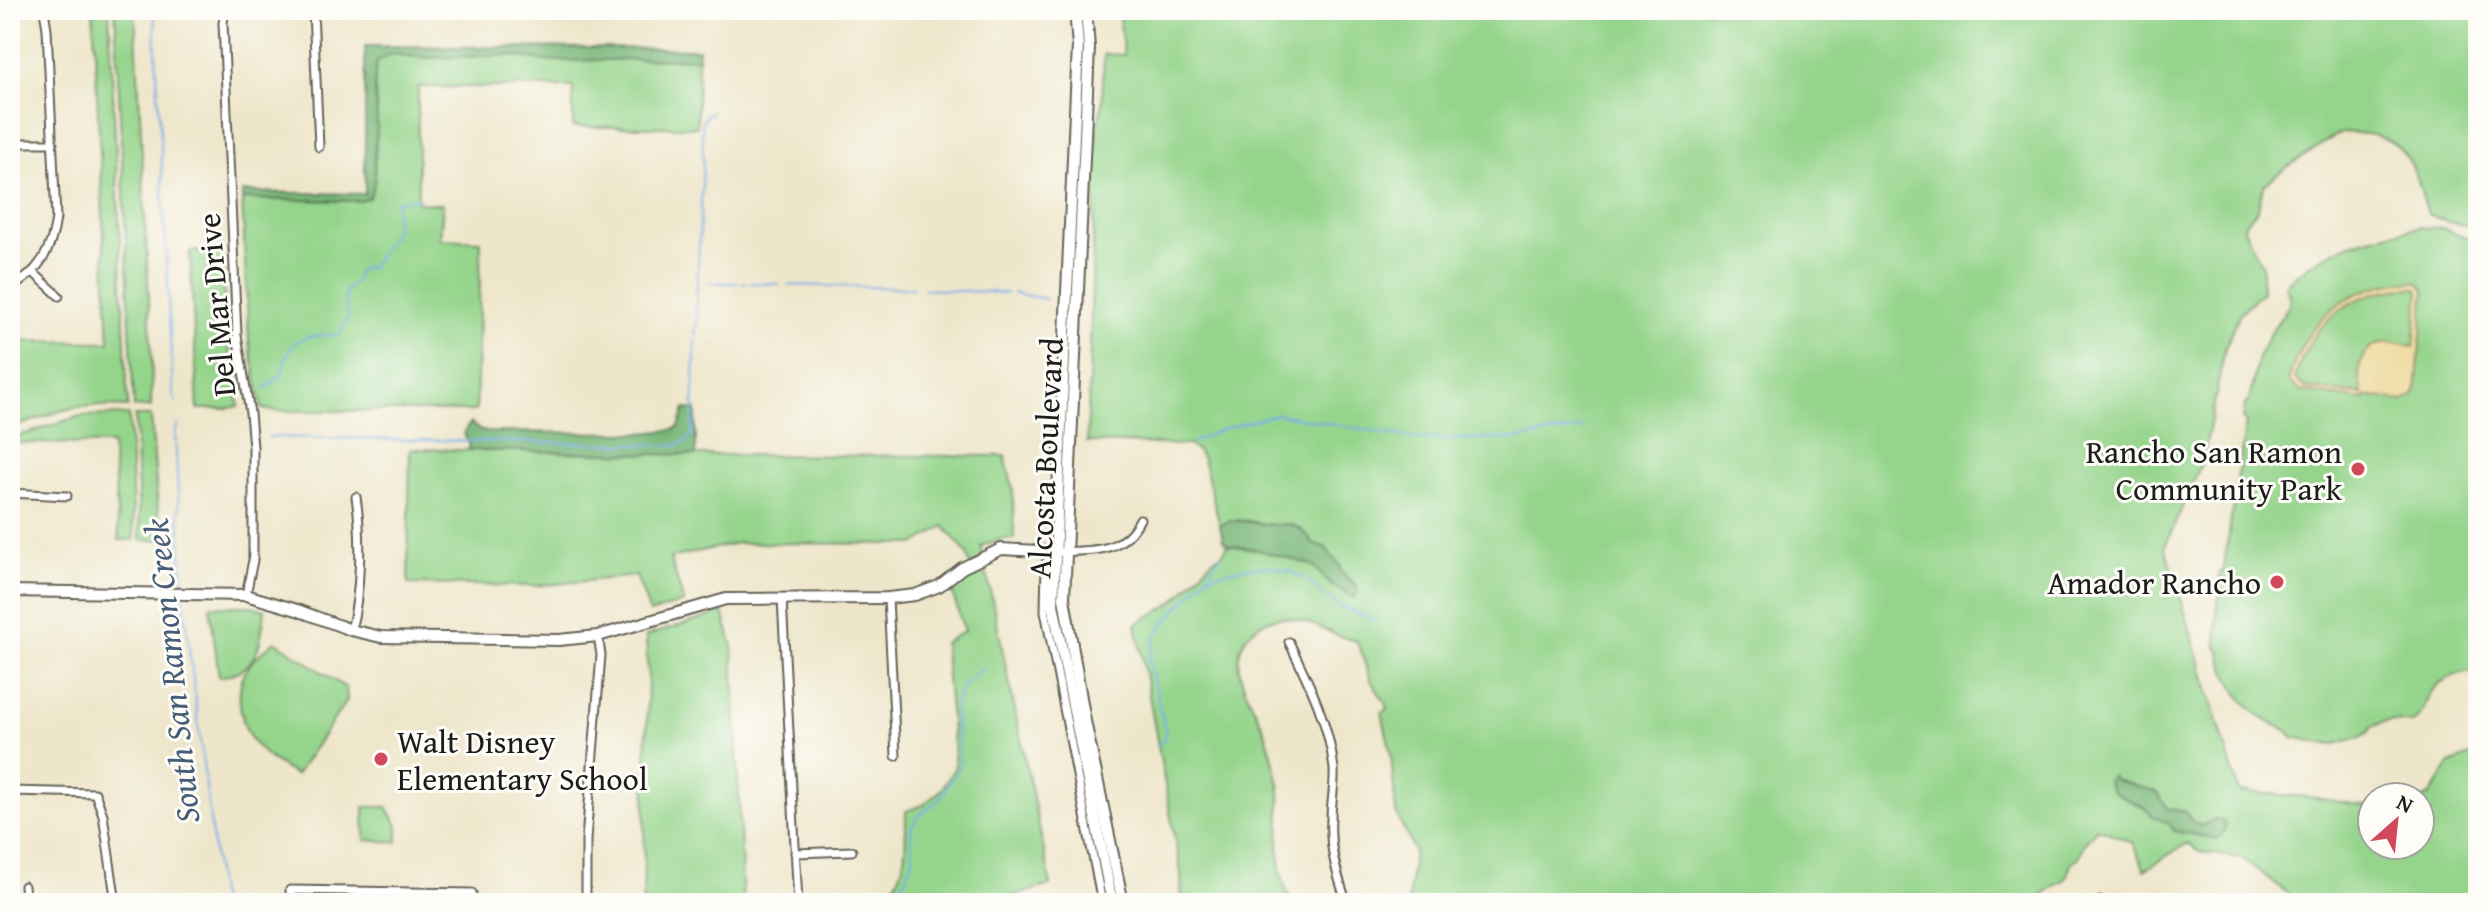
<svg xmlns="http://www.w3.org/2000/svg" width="2488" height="913" viewBox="0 0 2488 913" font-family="'Gentium Book Plus',serif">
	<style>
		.green { fill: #94d48b; stroke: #587854; stroke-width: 2; fill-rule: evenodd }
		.forest { fill: #77b677; stroke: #4a694a; stroke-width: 2 }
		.sand { fill: #eeda9e; stroke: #857b5d; stroke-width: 2; fill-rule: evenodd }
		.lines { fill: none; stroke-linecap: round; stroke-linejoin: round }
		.stream { stroke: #79ade6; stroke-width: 2 }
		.street-casing { stroke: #666359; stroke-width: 11 }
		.secondary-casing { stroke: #666359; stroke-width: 14 }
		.street { stroke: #fff; stroke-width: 7 }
		.secondary { stroke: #fff; stroke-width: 10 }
		.poi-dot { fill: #d1495b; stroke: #fdfcf7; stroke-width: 3 }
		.labels { text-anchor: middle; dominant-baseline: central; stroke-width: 6; stroke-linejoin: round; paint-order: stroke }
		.street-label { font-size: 32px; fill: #1c1c1c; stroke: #fdfcf7 }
		.poi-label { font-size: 32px; fill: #1c1c1c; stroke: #fdfcf7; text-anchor: end }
		.water-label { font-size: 34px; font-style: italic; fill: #465d77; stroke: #fdfcf7 }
	</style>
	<rect width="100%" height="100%" fill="#fdfcf7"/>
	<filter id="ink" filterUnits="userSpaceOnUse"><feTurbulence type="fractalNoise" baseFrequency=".0125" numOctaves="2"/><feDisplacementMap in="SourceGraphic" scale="16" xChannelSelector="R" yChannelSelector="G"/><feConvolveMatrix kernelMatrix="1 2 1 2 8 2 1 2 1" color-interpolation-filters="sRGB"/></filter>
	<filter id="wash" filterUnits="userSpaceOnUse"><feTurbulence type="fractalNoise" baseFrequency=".006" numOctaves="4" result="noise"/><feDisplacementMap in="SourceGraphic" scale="32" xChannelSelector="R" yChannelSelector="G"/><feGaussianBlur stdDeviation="1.8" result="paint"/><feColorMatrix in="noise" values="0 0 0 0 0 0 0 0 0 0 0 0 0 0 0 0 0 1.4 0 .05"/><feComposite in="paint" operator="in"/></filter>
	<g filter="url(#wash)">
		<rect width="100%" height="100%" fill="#eee6ca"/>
		<g class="green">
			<path d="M 93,10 L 109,10 L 128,407 C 107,406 84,404 64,410 C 46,415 29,423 10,428 L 10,341 L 109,342 Z"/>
			<polygon points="115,10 135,10 152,363 151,407 134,407"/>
			<path d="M 1118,10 L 2478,10 L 2478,227 L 2447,222 L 2428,214 C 2416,177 2412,140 2367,134 C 2355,133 2346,131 2336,135 L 2277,174 L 2263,186 L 2258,209 L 2245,223 L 2244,229 L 2262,266 L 2262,292 L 2240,313 L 2225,348 L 2203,460 L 2165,546 L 2239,792 L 2310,797 L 2372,807 L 2372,845 L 2420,845 L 2420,800 L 2430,796 L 2450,764 L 2478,753 L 2478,903 L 2300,903 L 2242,858 L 2199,852 L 2187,843 L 2145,870 L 2132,842 L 2097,828 L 2085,842 L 2078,858 L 2071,864 L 2066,878 L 2043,894 L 2037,903 L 1408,903 L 1414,850 L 1396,813 L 1391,754 L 1382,712 L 1388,710 L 1385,702 L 1371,681 L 1357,641 C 1332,637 1312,620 1288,618 C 1274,616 1264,620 1254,629 C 1220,660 1251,697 1264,729 C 1271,746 1274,765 1279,783 C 1281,792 1280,803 1280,813 C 1279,848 1276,872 1292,903 L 1182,903 L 1181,873 L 1136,624 L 1174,602 L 1213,559 L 1222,554 L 1228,545 L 1255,549 L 1312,565 L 1331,585 L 1354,597 L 1356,585 C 1351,581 1344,576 1341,571 C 1331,556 1330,551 1313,544 C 1308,535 1299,526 1289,524 C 1287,524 1277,525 1276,525 C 1254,524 1241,514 1220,526 L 1203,459 L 1197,451 L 1189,445 L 1087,442 L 1097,125 L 1102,107 L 1104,54 L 1124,55 ZM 2112,776 L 2116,780 L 2157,792 L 2168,809 L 2185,812 L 2193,822 L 2201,826 L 2210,822 L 2217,839 L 2175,831 L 2169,823 L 2111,789 L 2108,780 Z"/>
			<path d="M 391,54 L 428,58 L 509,55 L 546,61 L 698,58 L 697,127 L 573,127 L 573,87 L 418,87 L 418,203 L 443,204 L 440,239 L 481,241 L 476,411 L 275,411 L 262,409 L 249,342 L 242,199 L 360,201 L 369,198 C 376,171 377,139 377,111 C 376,93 372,79 377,61 Z"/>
			<path d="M 2421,227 C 2427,229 2433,227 2440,228 C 2454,231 2463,238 2478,239 L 2478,670 C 2461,672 2437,679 2429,696 C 2423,711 2424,711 2413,723 L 2392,721 L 2381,723 L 2372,727 L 2368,733 L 2360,737 L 2332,745 L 2293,737 C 2288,728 2280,728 2272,724 C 2242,707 2226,680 2219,648 L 2216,647 L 2217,612 L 2222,578 L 2219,577 L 2220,572 L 2223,572 L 2246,421 L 2243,420 L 2245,404 L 2249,401 L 2258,358 L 2269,335 L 2289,305 L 2289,295 L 2285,286 C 2321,247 2370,236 2421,227 Z"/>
			<polygon points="223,250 226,331 239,406 225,409 198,409 190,252"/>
			<polygon points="129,415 134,540 119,540 112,444 10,443 10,439 80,416"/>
			<polygon points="135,416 151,416 160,540 140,540"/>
			<path d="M 410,449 L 696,455 L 1005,456 L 1013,489 L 1014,539 L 1002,539 L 981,546 L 1051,885 L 987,903 L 863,903 C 911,894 905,848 906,811 L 923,805 L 941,790 L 955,767 L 944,643 L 964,631 L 951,588 L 972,571 L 967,554 L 944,526 L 916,544 L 738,543 L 670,558 L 684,602 L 650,613 L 636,576 L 534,586 L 408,584 Z"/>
			<path d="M 210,606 L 252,606 L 265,610 C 260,645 259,671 219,677 Z"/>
			<polygon points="723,612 733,647 743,903 643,903 648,678 646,636"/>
			<path d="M 275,641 L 346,688 L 347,700 L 296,775 C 268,760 246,744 241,711 C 239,699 239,685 244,674 C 251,660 264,650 275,641 Z"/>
			<polygon points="364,807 387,807 398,826 398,842 365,840"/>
		</g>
		<g class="forest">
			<path d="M 365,46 L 698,49 L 698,58 L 546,61 L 509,55 L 428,58 L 391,54 L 377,62 C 371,84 378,107 377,130 C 376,138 374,147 374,155 C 375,171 377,183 369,198 L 360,201 L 242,199 L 242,192 L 365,194 Z"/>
			<polygon points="685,409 696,410 696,455 469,450 469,443 464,435 467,427 471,423 479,430 486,432 641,433 671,430 679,427"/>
			<path d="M 1230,520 C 1246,520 1260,525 1275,525 C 1277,525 1287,524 1288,524 C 1299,526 1308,535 1313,544 L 1325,547 L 1340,566 L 1341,572 L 1356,586 L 1358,592 L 1354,598 L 1331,585 L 1312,565 L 1255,549 L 1228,545 L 1223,540 L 1220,526 Z"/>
			<polygon points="2112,776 2116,780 2157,792 2168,809 2185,812 2193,822 2201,826 2214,819 2221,820 2226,825 2225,832 2217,839 2174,831 2169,823 2155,818 2142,806 2113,792 2108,780"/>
		</g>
		<path class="sand" d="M 2398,282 L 2418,282 L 2425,289 L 2416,391 L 2413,397 L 2403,401 L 2365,396 L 2364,400 L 2300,391 L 2288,381 C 2305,324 2338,291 2398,282 ZM 2416,288 L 2419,291 L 2414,347 C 2391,337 2359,342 2359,374 C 2359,381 2361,387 2362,394 L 2305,388 L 2295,379 C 2310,320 2356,287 2416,288 Z"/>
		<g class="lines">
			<g class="stream">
				<polyline points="154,10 173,395 176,402"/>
				<polyline points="708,283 737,283"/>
				<polyline points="742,283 779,284"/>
				<polyline points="788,285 913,288"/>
				<polyline points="924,289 1006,293"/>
				<polyline points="1013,293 1046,299"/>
				<polyline points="695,335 698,318 696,307 703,164 702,123 706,115 712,112"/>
				<path d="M 264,388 L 272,384 L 276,378 L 281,377 C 289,335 301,336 339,335 L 348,316 L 345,297 L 348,288 L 355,283 L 358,272 L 364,268 L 372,267 L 396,228 L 396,201 L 420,199"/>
				<polyline points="178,424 175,433 183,591"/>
				<polyline points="269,437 678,445 688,440 693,432 695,341"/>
				<polyline points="1193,442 1226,428 1277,414 1418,439 1517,439 1584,428"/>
				<polyline points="1207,575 1221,554"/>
				<polyline points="183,597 220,903"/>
				<polyline points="1157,745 1163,741 1166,733 1149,662 1154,639 1163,625 1207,576 1243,568 1266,566 1286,570 1304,578 1339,606 1373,620"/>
				<polyline points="887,903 906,878 913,859 911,828 916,818 938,801 960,767 954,706 963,686 985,666"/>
			</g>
		</g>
	</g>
	<g filter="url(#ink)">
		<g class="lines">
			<g class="street-casing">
				<g id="street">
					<polyline points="225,10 223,23 237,335 250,413 253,447 253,560 246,595"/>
					<polyline points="313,10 319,147"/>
					<polyline points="10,143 53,143"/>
					<polyline points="34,273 59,296"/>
					<path d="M 10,288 C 39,273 52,250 56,218 L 47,29 L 44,10"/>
					<polyline points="10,493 67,496"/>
					<polyline points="782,598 798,903"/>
					<polyline points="888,598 896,756"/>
					<path d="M 351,630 C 361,593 362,536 356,497"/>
					<path d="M 1289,642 C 1309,683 1329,723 1334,769 C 1335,786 1331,802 1331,819 C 1329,848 1337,876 1347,903"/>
					<polyline points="10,791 95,793 103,815 116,903"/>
					<polyline points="795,853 852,851"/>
					<polyline points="24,886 26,903"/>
					<polyline points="2100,901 2101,903"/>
					<polyline points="291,903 290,890 472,893 471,903"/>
					<polyline points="586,903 586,840 601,655 598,636"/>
					<path d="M 1102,903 L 1045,611 L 1046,563 L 1055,552 C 1090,550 1122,555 1140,519"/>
				</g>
			</g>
			<g class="secondary-casing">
				<g id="secondary">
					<polyline points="1075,10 1078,46 1053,604 1112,903"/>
					<polyline points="1086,10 1089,48 1064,598 1085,721 1123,903"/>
					<polyline points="10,591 246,595 297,610 351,630 381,637 559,640 598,636 726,599 888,598 915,595 939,586 962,568 1001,549 1055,552"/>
				</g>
			</g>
			<use href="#street" class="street"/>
			<use href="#secondary" class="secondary"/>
		</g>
	</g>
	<g class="poi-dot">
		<circle cx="2358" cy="469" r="8"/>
		<circle cx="2277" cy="582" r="8"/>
		<circle cx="381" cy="759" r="8"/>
	</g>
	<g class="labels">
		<g class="street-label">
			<text transform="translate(216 305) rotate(-95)">Del Mar Drive</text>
			<text transform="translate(1045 458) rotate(-87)">Alcosta Boulevard</text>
		</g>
		<g class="poi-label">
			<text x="2342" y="451">Rancho San Ramon<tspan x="2342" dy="37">Community Park</tspan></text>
			<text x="2261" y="582">Amador Rancho</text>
			<text x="397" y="741" text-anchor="start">Walt Disney<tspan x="397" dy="37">Elementary School</tspan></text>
		</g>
		<g class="water-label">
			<text transform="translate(171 671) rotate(-96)">South San Ramon Creek</text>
		</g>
	</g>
	<rect width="2488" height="913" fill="none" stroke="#fdfcf7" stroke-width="40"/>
	<g transform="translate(2396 821) rotate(27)"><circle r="38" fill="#fdfcf7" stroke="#a3a29f" stroke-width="2"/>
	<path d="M0-6L14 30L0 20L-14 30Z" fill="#d1495b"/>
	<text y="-12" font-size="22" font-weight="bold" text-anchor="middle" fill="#1c1c1c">N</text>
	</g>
</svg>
